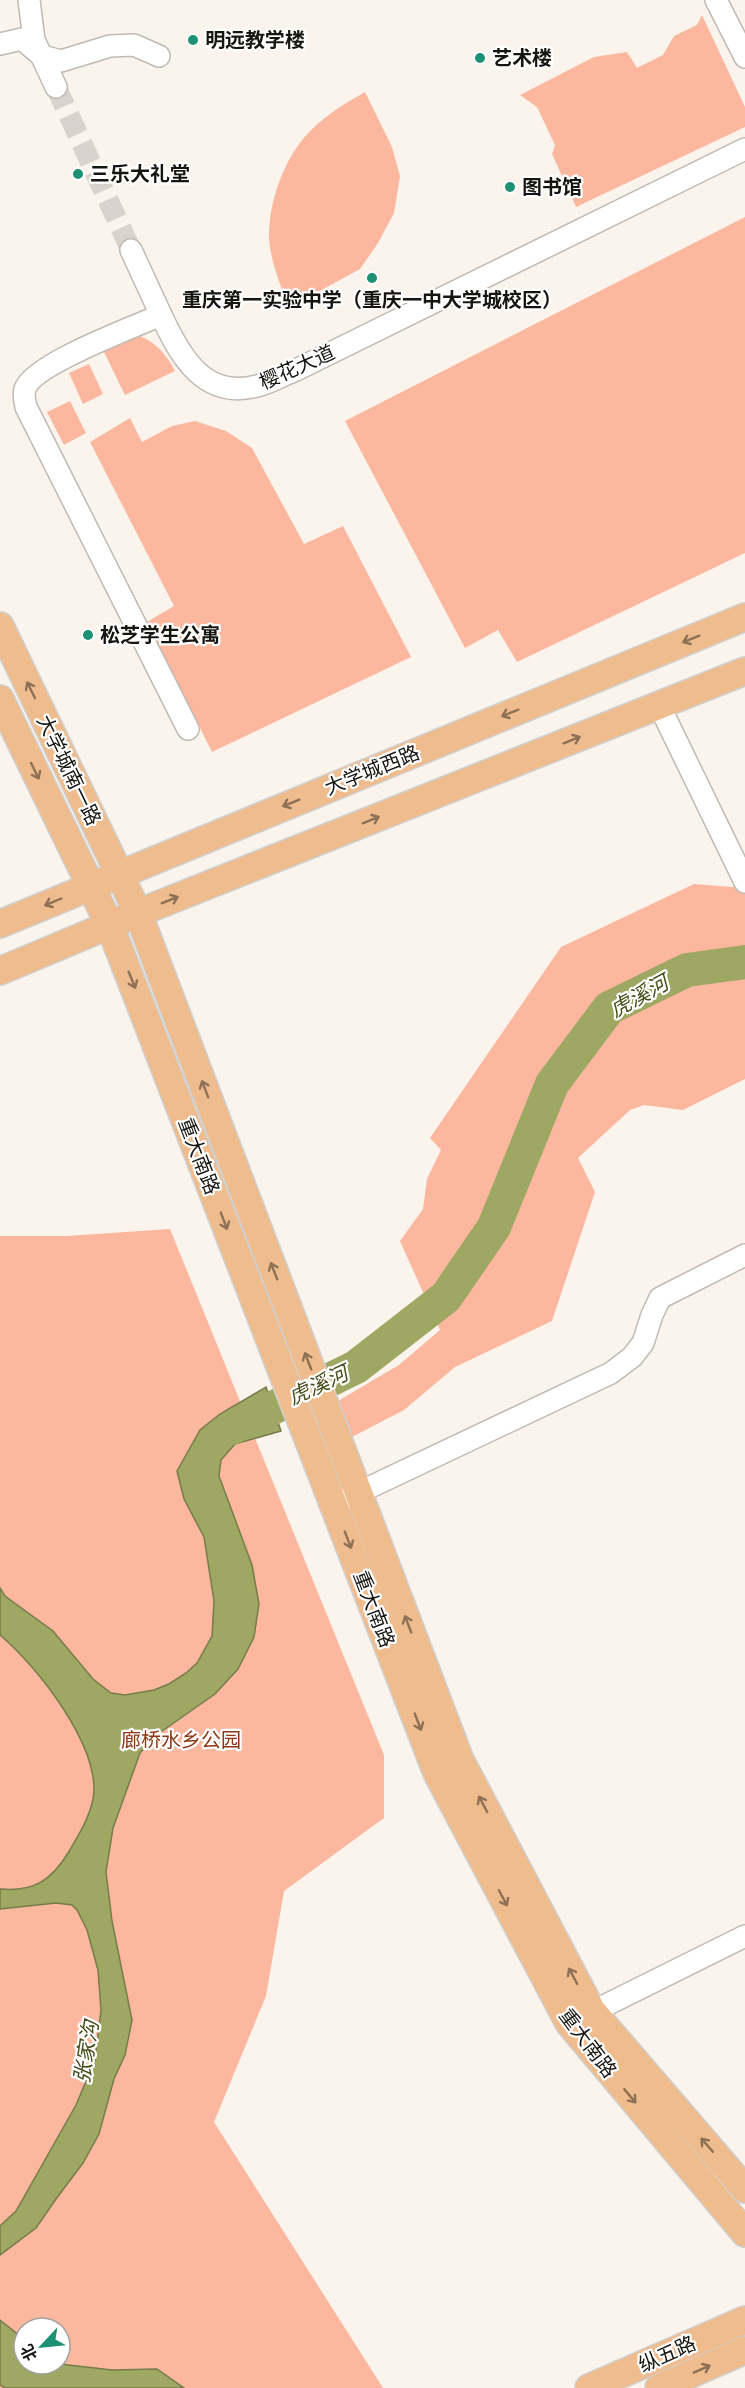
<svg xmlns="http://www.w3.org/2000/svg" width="745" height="2388" viewBox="0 0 745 2388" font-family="'Work Sans','Noto Sans SC',sans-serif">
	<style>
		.green { fill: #fcb79f; fill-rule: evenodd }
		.water { fill: #9fa862; stroke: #767c4a; stroke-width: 1.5 }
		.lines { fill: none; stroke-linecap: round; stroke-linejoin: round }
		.river { stroke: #9fa862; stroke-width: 34 }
		.minor-tunnel { stroke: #d8d3cc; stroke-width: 21; stroke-dasharray: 21 10; stroke-linecap: butt }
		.minor-casing { stroke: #c0bab3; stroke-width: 24 }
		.major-casing { stroke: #d0d0d0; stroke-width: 30 }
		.minor { stroke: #fff; stroke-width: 21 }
		.major { stroke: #efbc8e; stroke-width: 27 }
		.oneway { stroke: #8d7156 }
		.poi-dot { fill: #1c9174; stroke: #fff; stroke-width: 2 }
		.labels { text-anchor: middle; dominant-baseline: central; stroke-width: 4.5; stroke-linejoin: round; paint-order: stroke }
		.poi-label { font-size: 20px; font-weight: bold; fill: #161512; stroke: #fff; text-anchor: start }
		.street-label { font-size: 20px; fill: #161512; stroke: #fff }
		.park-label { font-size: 20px; fill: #8c3815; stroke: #fff }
		.water-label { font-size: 21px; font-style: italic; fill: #474d19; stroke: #fff }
	</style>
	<rect width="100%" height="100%" fill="#faf4ed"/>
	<g class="green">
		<polygon points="702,15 745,107 745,127 576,207 552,154 555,145 537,107 520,95 594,57 627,52 637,68 663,55 674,36 697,25"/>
		<path d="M 365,92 L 392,147 L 400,176 L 394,213 L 378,243 L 360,269 L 289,308 C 281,286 270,261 269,237 C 269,203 282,165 303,139 C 319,119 344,104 365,92 Z"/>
		<polygon points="745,217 745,553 517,662 498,630 465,648 345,421"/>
		<path d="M 128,332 C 151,338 164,350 175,371 L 125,395 L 101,346 Z"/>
		<polygon points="89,364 103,394 83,404 69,373"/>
		<polygon points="70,401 86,433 64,445 47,412"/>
		<polygon points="130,418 142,442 172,426 195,421 226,431 252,448 304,544 343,526 411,657 212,752 147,622 174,606 90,442"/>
		<polygon points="694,884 745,888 745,1079 683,1110 644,1105 630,1110 578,1158 595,1192 552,1321 455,1367 404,1410 350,1438 338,1401 399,1365 440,1330 400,1241 423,1209 427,1179 441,1150 430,1138 561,947"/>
		<path d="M 170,1229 L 384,1755 L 384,1818 L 284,1891 L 266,1996 L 214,2122 L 383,2388 L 0,2388 L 0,1236 L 67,1236 ZM 24,2328 L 60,2328 L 60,2364 L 24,2364 Z"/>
	</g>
	<g class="water">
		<path d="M 266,1387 L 281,1431 L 235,1444 L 221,1460 L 219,1476 L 252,1565 L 259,1604 L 254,1637 L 238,1669 L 215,1694 L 158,1734 L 140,1753 L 113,1828 L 106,1872 L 112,1921 L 132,2020 L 125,2055 L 114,2079 L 99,2134 L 83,2163 L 56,2199 L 36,2228 L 0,2255 L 0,2226 L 16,2211 L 76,2105 L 95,2060 L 101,2010 L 98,1970 L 87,1930 L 77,1910 L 72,1905 L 56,1903 L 0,1909 L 0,1889 C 33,1892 51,1881 68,1853 C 78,1836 89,1819 93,1799 C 102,1748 37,1666 0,1635 L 0,1588 L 5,1596 L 53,1631 L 93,1679 L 111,1693 L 125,1695 L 154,1690 L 169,1684 L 186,1673 L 197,1663 L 212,1636 L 214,1601 L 204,1537 L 184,1499 L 177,1471 L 200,1430 L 220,1414 Z"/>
		<polygon points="0,2320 24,2339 24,2364 60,2364 112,2370 157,2369 184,2388 5,2388 0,2385"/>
	</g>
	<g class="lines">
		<polyline class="river" points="232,1428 356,1367 446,1297 494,1227 552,1084 609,1008 687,970 745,962"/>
		<polyline class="minor-tunnel" points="56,87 131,250"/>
		<g class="minor-casing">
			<g id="minor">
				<polyline points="29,0 34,40 56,87"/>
				<polyline points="716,0 745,57"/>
				<polyline points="0,44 22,39 42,56 61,61 110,46 134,45 159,56"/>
				<polyline points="131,250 161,315"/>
				<polyline points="659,705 745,882"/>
				<path d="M 188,729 L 26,407 C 25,402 23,394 25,389 C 33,364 134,327 161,315 C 180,356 204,400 257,386 C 270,383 283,375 296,370 L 745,149"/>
				<polyline points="345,1499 611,1373 632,1357 643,1343 652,1315 660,1298 745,1255"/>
				<polyline points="580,2018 745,1936"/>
			</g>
		</g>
		<g class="major-casing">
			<g id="major">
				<polyline points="0,626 138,913 460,1760 592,2011 745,2189"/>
				<polyline points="0,699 110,926 437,1773 569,2023 745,2233"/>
				<polyline points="0,924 745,617"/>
				<polyline points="0,971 138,913 745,671"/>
				<polyline points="589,2388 745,2320"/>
				<polyline points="659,2388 745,2350"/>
			</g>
		</g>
		<use href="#minor" class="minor"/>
		<use href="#major" class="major"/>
	</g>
	<defs><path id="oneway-shaft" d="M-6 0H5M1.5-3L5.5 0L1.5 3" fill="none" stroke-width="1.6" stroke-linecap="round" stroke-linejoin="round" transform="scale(1.5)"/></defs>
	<g class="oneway">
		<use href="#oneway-shaft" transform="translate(691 639) rotate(158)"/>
		<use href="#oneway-shaft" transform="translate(31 690) rotate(-116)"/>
		<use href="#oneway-shaft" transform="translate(510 713) rotate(158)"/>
		<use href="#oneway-shaft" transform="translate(572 740) rotate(-22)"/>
		<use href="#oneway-shaft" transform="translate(35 771) rotate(64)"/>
		<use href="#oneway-shaft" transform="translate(291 803) rotate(158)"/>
		<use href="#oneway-shaft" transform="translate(371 820) rotate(-22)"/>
		<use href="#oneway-shaft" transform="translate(170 900) rotate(-22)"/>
		<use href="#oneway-shaft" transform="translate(53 902) rotate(157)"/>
		<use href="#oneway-shaft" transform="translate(132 980) rotate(68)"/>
		<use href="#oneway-shaft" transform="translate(205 1089) rotate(-111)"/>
		<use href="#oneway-shaft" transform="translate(224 1221) rotate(69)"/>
		<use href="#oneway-shaft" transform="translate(274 1271) rotate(-111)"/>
		<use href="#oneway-shaft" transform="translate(308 1361) rotate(-111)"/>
		<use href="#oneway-shaft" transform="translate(348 1540) rotate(69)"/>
		<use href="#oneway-shaft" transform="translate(408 1624) rotate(-111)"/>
		<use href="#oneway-shaft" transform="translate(418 1722) rotate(69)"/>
		<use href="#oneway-shaft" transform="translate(483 1804) rotate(-118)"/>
		<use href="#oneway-shaft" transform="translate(503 1898) rotate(62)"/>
		<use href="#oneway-shaft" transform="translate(573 1976) rotate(-118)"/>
		<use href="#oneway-shaft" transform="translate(630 2096) rotate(50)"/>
		<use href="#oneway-shaft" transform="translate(707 2145) rotate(-131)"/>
		<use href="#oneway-shaft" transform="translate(702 2369) rotate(-24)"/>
	</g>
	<g class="poi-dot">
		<circle cx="193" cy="40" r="6"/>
		<circle cx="480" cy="58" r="6"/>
		<circle cx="78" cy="174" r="6"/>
		<circle cx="510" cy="187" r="6"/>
		<circle cx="372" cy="278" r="6"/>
		<circle cx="88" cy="635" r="6"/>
	</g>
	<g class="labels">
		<g class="poi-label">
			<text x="205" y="40">明远教学楼</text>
			<text x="492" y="58">艺术楼</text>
			<text x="90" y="174">三乐大礼堂</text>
			<text x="522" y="187">图书馆</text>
			<text x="372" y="300" text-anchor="middle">重庆第一实验中学（重庆一中大学城校区）</text>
			<text x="100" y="635">松芝学生公寓</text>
		</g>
		<g class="street-label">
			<text transform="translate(297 367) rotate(-24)">樱花大道</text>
			<text transform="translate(69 770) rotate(64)">大学城南一路</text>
			<text transform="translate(372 770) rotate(-22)">大学城西路</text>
			<text transform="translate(199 1156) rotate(69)">重大南路</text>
			<text transform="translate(374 1609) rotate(69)">重大南路</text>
			<text transform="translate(588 2043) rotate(53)">重大南路</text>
			<text transform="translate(667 2354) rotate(-24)">纵五路</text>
		</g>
		<g class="park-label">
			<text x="181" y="1740">廊桥水乡公园</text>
		</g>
		<g class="water-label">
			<text transform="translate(639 996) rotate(-29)">虎溪河</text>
			<text transform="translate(318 1385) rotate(-25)">虎溪河</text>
			<text transform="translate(86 2052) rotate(-81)">张家沟</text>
		</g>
	</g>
	<g transform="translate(42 2346) rotate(244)"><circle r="28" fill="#ffffff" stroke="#a2a1a0" stroke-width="1.5"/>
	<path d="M0-4.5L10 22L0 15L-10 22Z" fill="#1c9174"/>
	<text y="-9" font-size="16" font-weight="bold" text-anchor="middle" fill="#161512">北</text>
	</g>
</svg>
